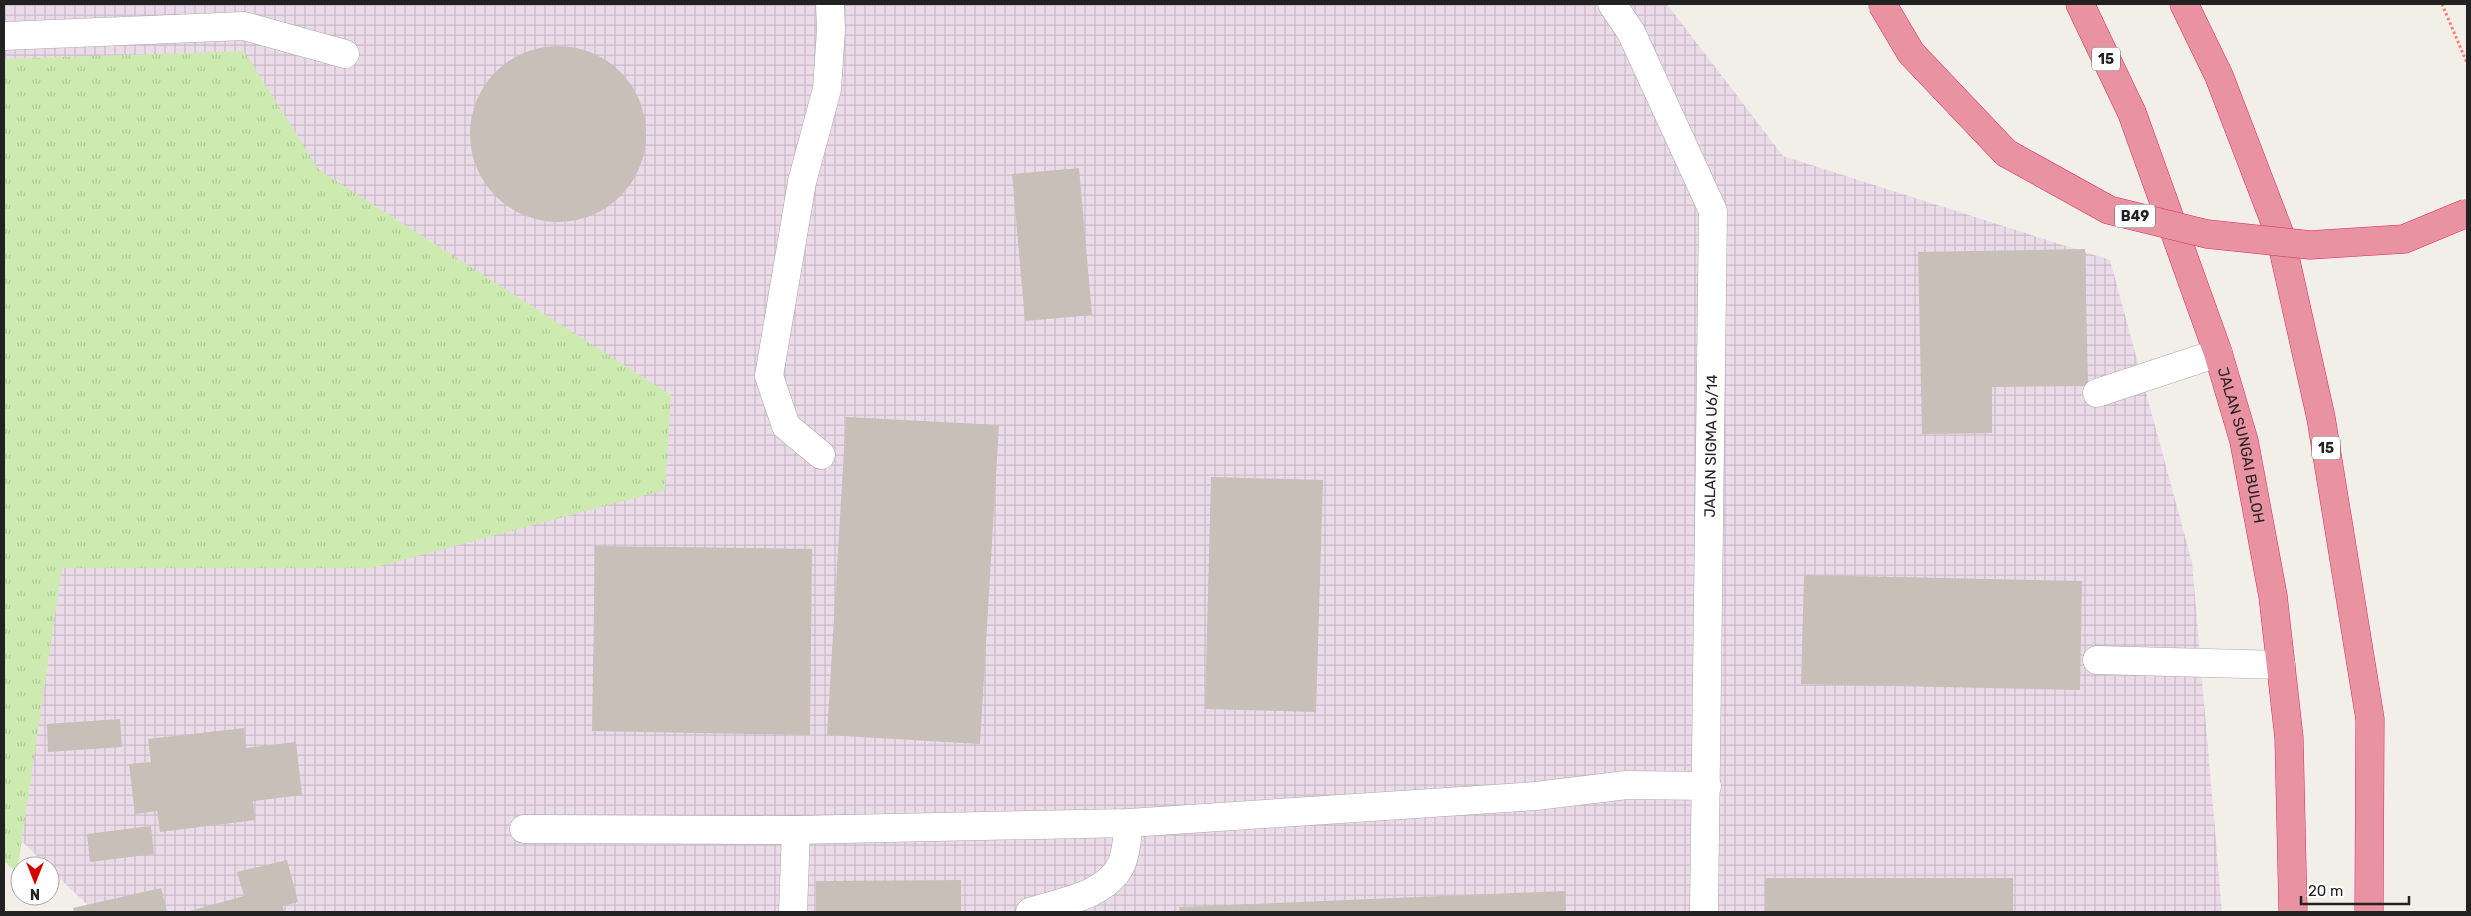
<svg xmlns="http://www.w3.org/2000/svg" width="2471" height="916" viewBox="0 0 2471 916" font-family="Rubik,sans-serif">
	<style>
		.industrial { fill: url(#industrial-grid) }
		.grass { fill: url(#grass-tufts) }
		.building { fill: #c7bfb8 }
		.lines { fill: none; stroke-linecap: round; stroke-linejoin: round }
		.minor-casing { stroke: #a9a9a9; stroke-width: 29 }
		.highway-casing { stroke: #dc2a67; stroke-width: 29 }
		.path { stroke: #fa8072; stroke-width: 3; stroke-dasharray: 2.5 2.5; stroke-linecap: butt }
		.minor { stroke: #fff; stroke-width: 28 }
		.highway { stroke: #e892a2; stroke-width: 28 }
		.highway-bridge-casing { stroke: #dc2a67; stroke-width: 29; stroke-linecap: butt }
		.highway-bridge { stroke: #e892a2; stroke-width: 28 }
		.labels { text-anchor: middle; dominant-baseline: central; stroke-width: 5; stroke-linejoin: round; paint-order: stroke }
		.shield { fill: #fff; stroke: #646464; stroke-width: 1 }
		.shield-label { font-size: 14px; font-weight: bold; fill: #222 }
		.street-label { font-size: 15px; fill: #222; stroke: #fff }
	</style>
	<defs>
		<pattern id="industrial-grid" width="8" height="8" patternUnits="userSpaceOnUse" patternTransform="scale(1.25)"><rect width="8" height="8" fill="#ebdbe8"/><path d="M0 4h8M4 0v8" fill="none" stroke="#c9bcc7"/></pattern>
		<pattern id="grass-tufts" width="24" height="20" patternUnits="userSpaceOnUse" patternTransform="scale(1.25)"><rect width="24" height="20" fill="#cdebb0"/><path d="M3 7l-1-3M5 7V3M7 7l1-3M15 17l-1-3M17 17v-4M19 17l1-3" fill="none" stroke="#b0c997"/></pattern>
	</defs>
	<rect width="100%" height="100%" fill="#f2efe9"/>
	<polygon class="industrial" points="4,4 1667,4 1783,156 2110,260 2192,562 2222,912 95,912 50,869 50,866 47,866 4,824"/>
	<polygon class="grass" points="244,51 319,170 671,395 665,490 372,568 62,568 17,873 4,861 4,59"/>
	<g class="building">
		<circle cx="558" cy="134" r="88"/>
		<polygon points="1079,168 1092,315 1025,321 1012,174"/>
		<polygon points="2085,249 2088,386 1992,387 1992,433 1922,434 1918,252"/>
		<polygon points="846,417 999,425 980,744 827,735"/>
		<polygon points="1211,477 1323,480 1316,712 1205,709"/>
		<polygon points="595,546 812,549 810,735 592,731"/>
		<polygon points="1804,575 2082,581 2080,690 1801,684"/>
		<polygon points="120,719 122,747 48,752 47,724"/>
		<polygon points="244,728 246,748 296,742 302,795 253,801 255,820 160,832 157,811 135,814 129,764 151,762 148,739"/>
		<polygon points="151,826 154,854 90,862 87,834"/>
		<polygon points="287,860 298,902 283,906 284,912 186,912 244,896 237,872"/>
		<rect x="1765" y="878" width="248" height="34"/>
		<polygon points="961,880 961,912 816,912 816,881"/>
		<polygon points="161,888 167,912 74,912 73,908"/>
		<polygon points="1565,891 1566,912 1180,912 1179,907"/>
	</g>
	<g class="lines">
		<g class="minor-casing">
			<g id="minor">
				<polyline points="1612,4 1631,32 1713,211 1704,912"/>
				<polyline points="4,36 244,26 345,54"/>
				<polyline points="2097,393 2218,353"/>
				<polyline points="821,455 786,426 769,376 802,182 827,89 831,30 830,4"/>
				<polyline points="2097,660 2281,665"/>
				<polyline points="524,829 796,830 1129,823 1536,796 1627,785 1707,786"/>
				<polyline points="793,912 796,830"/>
				<path d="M 1030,912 C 1060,902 1106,896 1121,865 C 1127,853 1127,835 1129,823"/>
			</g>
		</g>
		<g class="highway-casing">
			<g id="highway">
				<path id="s1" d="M 2080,4 L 2132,113 L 2218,353 L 2244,441 L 2273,596 L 2289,738 L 2293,912"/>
				<polyline points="2184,4 2219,76 2280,235 2321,418 2370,719 2369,912"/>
			</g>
		</g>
		<polyline class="path" points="2442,4 2467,63"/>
		<use href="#minor" class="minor"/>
		<use href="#highway" class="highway"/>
		<g class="highway-bridge-casing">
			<polyline id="highway-bridge" points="1882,4 1911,53 2006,153 2109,210 2207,234 2310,245 2404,239 2467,213"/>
		</g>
		<use href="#highway-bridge" class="highway-bridge"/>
	</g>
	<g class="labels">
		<g class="shield">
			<rect x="2092" y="47.5" width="28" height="23" rx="4"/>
			<rect x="2115" y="204.5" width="40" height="23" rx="4"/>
			<rect x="2312" y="436.5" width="28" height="23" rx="4"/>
		</g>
		<g class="shield-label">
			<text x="2106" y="59">15</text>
			<text x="2135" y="216">B49</text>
			<text x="2326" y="448">15</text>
		</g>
		<g class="street-label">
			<text stroke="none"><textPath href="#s1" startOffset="471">JALAN SUNGAI BULOH</textPath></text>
			<text transform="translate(1711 446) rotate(-89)">JALAN SIGMA U6/14</text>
		</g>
	</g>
	<rect width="2471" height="916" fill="none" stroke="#222222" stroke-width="10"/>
	<g transform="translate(35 881) rotate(180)"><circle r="24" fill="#ffffff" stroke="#a7a7a7"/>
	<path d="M0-4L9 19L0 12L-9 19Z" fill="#d40000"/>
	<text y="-8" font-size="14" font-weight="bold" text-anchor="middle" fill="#222222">N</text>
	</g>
	<path d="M2301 896v8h108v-8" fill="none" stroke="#222222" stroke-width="2.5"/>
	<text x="2308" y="896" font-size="15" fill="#222222" stroke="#ffffff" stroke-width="4" paint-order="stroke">20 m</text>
</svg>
